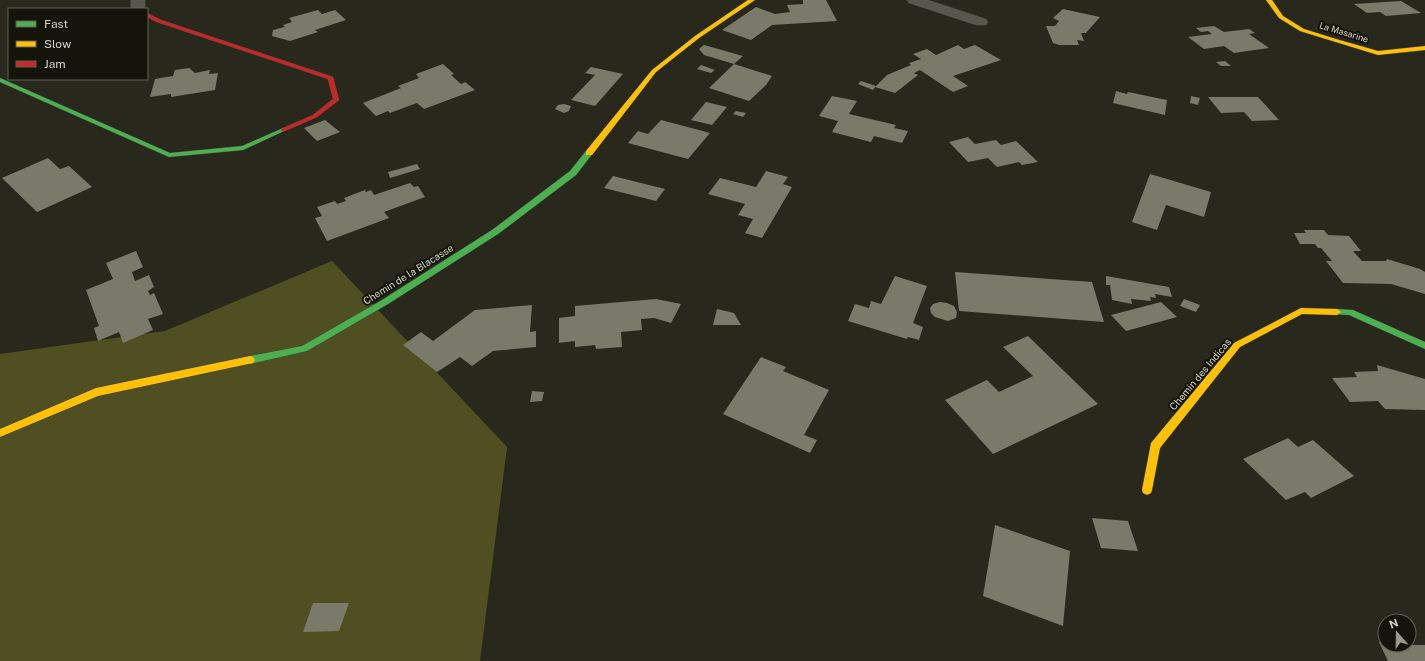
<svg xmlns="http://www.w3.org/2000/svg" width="1425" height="661" viewBox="0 0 1425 661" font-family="'Public Sans',sans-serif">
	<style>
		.green { fill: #504f21 }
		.building { fill: #7a7a6a }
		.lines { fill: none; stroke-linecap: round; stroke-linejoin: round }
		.street-casing { stroke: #43433a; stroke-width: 1 }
		.fast-casing { stroke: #43433a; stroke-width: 1 }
		.slow-casing { stroke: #43433a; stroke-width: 1 }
		.jam-casing { stroke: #43433a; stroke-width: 1 }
		.street { fill: #56574d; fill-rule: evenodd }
		.fast { fill: #4caf50; fill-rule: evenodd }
		.slow { fill: #ffc107; fill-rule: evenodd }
		.jam { fill: #c62828; fill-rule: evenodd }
		.labels { text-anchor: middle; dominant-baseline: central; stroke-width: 4; stroke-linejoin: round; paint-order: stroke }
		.far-street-label { font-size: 9px; fill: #d4d5c8; stroke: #14140b }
		.street-label { font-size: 10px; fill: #d4d5c8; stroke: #14140b }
	</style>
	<rect width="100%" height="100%" fill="#28281c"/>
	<polygon class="green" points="332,261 507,447 480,661 0,661 0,354 165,331"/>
	<g class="building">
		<polygon points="803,0 826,0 837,21 772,25 751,40 722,30 756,7 775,14 790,12 787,5 803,4"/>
		<polygon points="1401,1 1421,13 1386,16 1380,12 1367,13 1354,4"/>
		<polygon points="1063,9 1100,17 1086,33 1081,33 1084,41 1077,40 1079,45 1059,45 1053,43 1046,26 1055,26 1059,21 1053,18"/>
		<polygon points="318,10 322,14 335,10 346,20 315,30 318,32 290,41 272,36 273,30 285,27 283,25 292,22 289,18"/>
		<polygon points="1214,26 1224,32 1249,29 1255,33 1249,34 1269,48 1234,53 1224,46 1204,49 1188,37 1212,34 1208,31 1201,32 1196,28"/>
		<polygon points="704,45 743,56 734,64 704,55 699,49"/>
		<polygon points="958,45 964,49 975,45 1001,60 953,76 968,86 953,92 920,70 914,73 918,75 895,93 875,87 887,75 911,65 909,63 921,59 913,54 927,49 936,55"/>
		<polygon points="1225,61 1231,66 1221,66 1216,62"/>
		<polygon points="443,64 454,74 451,75 461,84 465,82 475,90 424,109 417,103 390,113 388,111 376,116 363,103 401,88 398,86 419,78 416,74"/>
		<polygon points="734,64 772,76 766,85 749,101 709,88"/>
		<polygon points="701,65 715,70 711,73 697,69"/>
		<polygon points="591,67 623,74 595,106 571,100 595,75 585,73"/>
		<polygon points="189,68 195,73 210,70 209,74 218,73 215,90 171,97 171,94 150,97 155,79 173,76 175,70"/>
		<polygon points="861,81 876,86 873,90 858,84"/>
		<polygon points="1116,91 1127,94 1128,92 1167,100 1165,115 1113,103"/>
		<polygon points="832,96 857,101 849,114 896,125 894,128 908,131 902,143 874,136 871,142 832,132 838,121 819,116"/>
		<polygon points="1191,96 1200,98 1198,105 1190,103"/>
		<polygon points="1208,97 1258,97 1279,120 1252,121 1244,112 1221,113"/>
		<polygon points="706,102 727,107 712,125 691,120"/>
		<polygon points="564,104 571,106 569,111 564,113 555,109 558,105"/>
		<polygon points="736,111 746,113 743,117 733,114"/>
		<polygon points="325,120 340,132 317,141 304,128"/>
		<polygon points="661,120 699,130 710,133 688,159 628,143 638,131 648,134"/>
		<polygon points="968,137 975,144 996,140 1001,145 1016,141 1038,162 1022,165 1019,162 997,167 988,158 968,162 949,142"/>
		<polygon points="48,158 60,169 69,166 92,187 37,212 2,178"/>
		<polygon points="417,164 420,169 390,178 388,172"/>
		<polygon points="766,171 788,177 783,184 792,187 762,238 745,233 753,219 738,215 745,204 708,194 720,178 756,187"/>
		<polygon points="1150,174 1211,192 1204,217 1166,205 1157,230 1132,222"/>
		<polygon points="613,176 665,189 656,201 604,188"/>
		<polygon points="410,183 414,187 418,186 425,197 384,212 389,218 327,241 315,218 322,216 317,207 335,201 337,204 346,201 344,198 365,190 366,192 371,190 374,195"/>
		<polygon points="1304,230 1324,230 1328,235 1349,236 1361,251 1353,251 1362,261 1386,261 1387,259 1420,269 1425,272 1425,294 1391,284 1343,283 1326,261 1332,261 1321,248 1318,248 1315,244 1300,244 1294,233 1306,233"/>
		<polygon points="136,251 143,267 132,272 135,281 149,275 154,287 148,291 150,295 154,293 163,314 148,319 153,330 123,343 119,332 98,341 94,328 99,326 86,290 113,279 106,263"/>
		<polygon points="955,272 1092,282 1104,322 959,311"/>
		<polygon points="895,276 927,286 913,323 923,327 919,340 908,337 907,339 848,321 855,304 869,308 871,301 881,304"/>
		<polygon points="1106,276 1169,287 1172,297 1155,294 1156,298 1150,297 1151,301 1131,299 1132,304 1112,300 1110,285 1106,285"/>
		<polygon points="656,299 681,304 671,323 654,318 641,319 642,330 621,332 622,347 596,349 595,345 575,347 575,341 559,343 559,318 575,316 575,306"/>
		<polygon points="1184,299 1200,305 1196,312 1180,306"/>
		<polygon points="940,302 947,303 954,306 957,312 956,318 948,321 935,317 931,313 930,308 933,304"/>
		<polygon points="1161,302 1177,317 1126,331 1111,315"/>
		<polygon points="532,305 530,332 536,331 536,347 493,351 472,366 460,357 437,372 403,345 421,332 433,341 475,310"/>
		<polygon points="717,309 734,313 741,325 713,325"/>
		<polygon points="1028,336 1098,404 993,454 945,400 987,380 999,392 1033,376 1003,347"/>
		<polygon points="761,357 786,367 783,371 829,390 804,435 817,440 810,453 723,414"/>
		<polygon points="1377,365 1425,379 1425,410 1385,409 1378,401 1350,402 1332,378 1357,377 1354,372 1378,371"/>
		<polygon points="532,391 544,392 542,401 530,402"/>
		<polygon points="1288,438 1298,447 1313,440 1354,476 1311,498 1305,492 1286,500 1243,459"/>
		<polygon points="1092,518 1128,521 1138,551 1101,548"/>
		<polygon points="995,525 1070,551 1063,626 983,596"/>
		<polygon points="313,603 349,603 339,631 303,632"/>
		<polygon points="1379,642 1385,642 1385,645 1425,645 1425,661 1388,661"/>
	</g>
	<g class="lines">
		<g class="street-casing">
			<g id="street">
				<rect x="131" y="0" width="14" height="9"/>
				<polygon points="907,0 928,0 986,19 988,22 986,25 976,25 909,3"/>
			</g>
		</g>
		<g class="fast-casing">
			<g id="fast">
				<polygon points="0,78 170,153 242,146 281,129 283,128 286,130 243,150 169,157 0,82"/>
				<polygon points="586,151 589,151 593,153 576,175 498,234 388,304 307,351 250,364 247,363 245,360 247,357 250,356 302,346 382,300 492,230 570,171"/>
				<polygon points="1337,309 1353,310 1425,342 1425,349 1349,315 1334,314 1333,312 1334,310"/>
			</g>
		</g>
		<g class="slow-casing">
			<g id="slow">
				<polygon points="748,0 755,0 699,38 656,72 592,155 586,155 586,151 652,70 695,36"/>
				<polygon points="1266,0 1272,0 1283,16 1304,29 1336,39 1378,51 1425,46 1425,50 1378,55 1300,31 1279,18"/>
				<polygon points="1301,308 1337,309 1341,312 1337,315 1302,314 1240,347 1160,448 1152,490 1151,493 1147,495 1143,493 1142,490 1151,443 1234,343"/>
				<polygon points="250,356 253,357 255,360 253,363 98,396 0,437 0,429 96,388"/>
			</g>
		</g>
		<g class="jam-casing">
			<polygon id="jam" points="147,13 161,20 333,77 339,100 317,117 285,131 281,131 281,129 313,115 333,99 328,79 157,22 147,17"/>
		</g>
		<use href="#street" class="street"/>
		<use href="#fast" class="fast"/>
		<use href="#slow" class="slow"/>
		<use href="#jam" class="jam"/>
	</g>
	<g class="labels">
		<g class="far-street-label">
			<text transform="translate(1344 32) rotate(17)">La Masarine</text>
		</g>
		<g class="street-label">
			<text transform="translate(408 274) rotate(-32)">Chemin de la Blacasse</text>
			<text transform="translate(1200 374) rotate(-50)">Chemin des Indicas</text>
		</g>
	</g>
	<rect x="8" y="8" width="140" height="72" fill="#14140b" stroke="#616157"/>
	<rect x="16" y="21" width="20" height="6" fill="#4caf50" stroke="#616157"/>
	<text x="44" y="28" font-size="12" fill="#d4d5c8">Fast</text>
	<rect x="16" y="41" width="20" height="6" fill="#ffc107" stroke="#616157"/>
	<text x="44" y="48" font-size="12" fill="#d4d5c8">Slow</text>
	<rect x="16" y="61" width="20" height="6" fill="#c62828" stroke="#616157"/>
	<text x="44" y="68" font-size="12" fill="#d4d5c8">Jam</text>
	<g transform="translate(1397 633) rotate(340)"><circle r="19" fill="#14140b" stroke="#616157"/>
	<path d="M0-3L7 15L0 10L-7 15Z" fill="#98988c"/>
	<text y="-6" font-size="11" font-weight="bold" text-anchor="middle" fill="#d4d5c8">N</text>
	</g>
</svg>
